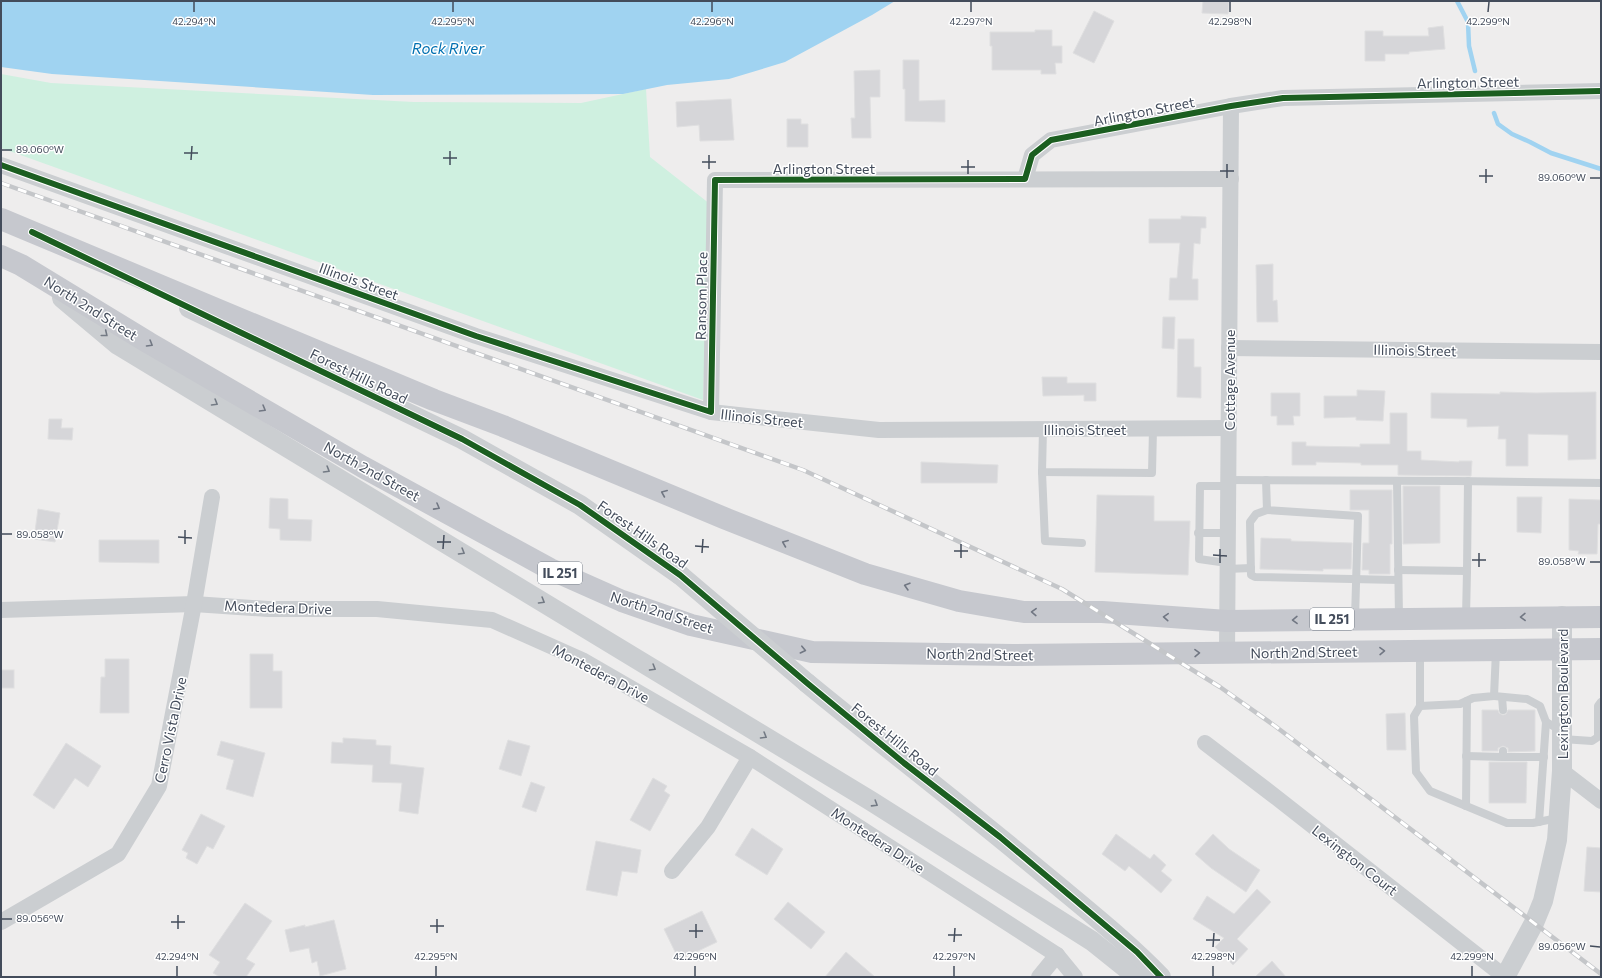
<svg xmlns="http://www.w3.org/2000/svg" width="1602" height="978" viewBox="0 0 1602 978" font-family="Commissioner,sans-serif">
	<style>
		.green { fill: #cff0e0 }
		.water { fill: #a0d3f1 }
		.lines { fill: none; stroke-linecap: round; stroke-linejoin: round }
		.stream { stroke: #a0d3f1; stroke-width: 4.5 }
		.building { fill: #d6d6d9; stroke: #dfdfe0 }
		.service { stroke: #cbced1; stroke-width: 8 }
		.minor { stroke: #cbced1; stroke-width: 16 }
		.tertiary { stroke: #cbced1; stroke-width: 20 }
		.primary { stroke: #c6c8ce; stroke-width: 22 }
		.rail-casing { stroke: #c4c6c9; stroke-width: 4.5 }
		.rail { stroke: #fff; stroke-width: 3; stroke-dasharray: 9; stroke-linecap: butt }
		.tertiary-bridge { stroke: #cbced1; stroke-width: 20 }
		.cycleway-casing { stroke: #fff; stroke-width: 8 }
		.cycleway { stroke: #1b5e20; stroke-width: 6 }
		.oneway { stroke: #737a84 }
		.oneway2 { stroke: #717783 }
		.ticks { fill: none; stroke: #434c5b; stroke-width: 1.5 }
		.labels { text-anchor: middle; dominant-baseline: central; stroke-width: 3; stroke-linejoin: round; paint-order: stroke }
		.shield { fill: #fff; stroke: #7b828c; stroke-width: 1 }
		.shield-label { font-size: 13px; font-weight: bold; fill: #434c5b }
		.street-label { font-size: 14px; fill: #434c5b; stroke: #fff }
		.water-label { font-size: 15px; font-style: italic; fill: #0070b1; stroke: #fff }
		.ticks-label { font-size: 10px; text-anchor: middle; fill: #434c5b; stroke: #fff; stroke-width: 3; stroke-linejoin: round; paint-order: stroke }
	</style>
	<rect width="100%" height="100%" fill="#eeeded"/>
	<polygon class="green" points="1,74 51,83 414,102 581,103 646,89 650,157 710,204 703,400 1,148"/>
	<polygon class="water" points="1,1 895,1 872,15 785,62 729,79 667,85 623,94 373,95 52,74 1,67"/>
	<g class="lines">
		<g class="stream">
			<polyline points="1457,1 1468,22 1469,46 1475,71"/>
			<polyline points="1494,113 1498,124 1512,134 1530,142 1551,153 1601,169"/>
		</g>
	</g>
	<g class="building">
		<polygon points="1203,1 1229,1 1228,14 1202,13"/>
		<polygon points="1094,11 1114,21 1094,63 1073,53"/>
		<polygon points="1443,26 1445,49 1409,52 1409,54 1385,54 1385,61 1365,61 1365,31 1383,31 1383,36 1429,36 1428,28"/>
		<polygon points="1035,30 1052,30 1052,46 1062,46 1062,63 1055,63 1056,74 1041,74 1041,70 992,70 992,46 990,46 990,32 1035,32"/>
		<polygon points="903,60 919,60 919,101 945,100 945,122 905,121 905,89 903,89"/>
		<polygon points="880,70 880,97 870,97 871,138 852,138 851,118 855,118 854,71"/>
		<polygon points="731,99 734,140 700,141 699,125 677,127 676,102"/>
		<polygon points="787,119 801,119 801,124 808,124 808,147 787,147"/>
		<polygon points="1181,216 1206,217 1206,228 1201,228 1200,244 1194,243 1192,279 1198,279 1198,300 1169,300 1170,278 1177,278 1180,243 1149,243 1149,219 1181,219"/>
		<polygon points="1273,264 1273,301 1277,300 1278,322 1257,322 1256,265"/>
		<polygon points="1163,317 1175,317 1174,349 1162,348"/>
		<polygon points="1178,339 1194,339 1194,367 1201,367 1201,398 1177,397"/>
		<polygon points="1042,377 1067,377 1067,383 1096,383 1096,401 1084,401 1084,395 1043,396"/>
		<polygon points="1357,390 1385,391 1383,421 1356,420 1356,417 1324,418 1324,396 1357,396"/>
		<polygon points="1500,392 1536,393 1596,392 1596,459 1568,460 1568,435 1528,434 1528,466 1506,466 1506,439 1498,439 1499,426 1467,427 1467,419 1431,418 1431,393 1500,394"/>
		<polygon points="1271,393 1300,393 1300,416 1293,416 1294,425 1277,425 1277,416 1271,416"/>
		<polygon points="1390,413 1407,413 1407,451 1421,451 1421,460 1459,462 1459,461 1472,461 1471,476 1398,475 1398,465 1361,465 1361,463 1316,462 1316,465 1292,465 1292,442 1306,442 1306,446 1360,447 1360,444 1390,444"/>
		<polygon points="49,419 62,419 61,428 73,428 72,440 48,439"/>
		<polygon points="921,462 998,465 997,483 921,483"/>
		<polygon points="1403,486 1440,486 1440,543 1403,544"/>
		<polygon points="1350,490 1392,490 1392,544 1390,544 1390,574 1369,574 1369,570 1362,570 1363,543 1369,543 1369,510 1350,510"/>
		<polygon points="1097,495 1154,496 1154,521 1190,521 1188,575 1095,572"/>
		<polygon points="1517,497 1542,497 1541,533 1517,532"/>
		<polygon points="270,498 288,499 288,519 312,520 311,541 280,540 280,529 269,528"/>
		<polygon points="1569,499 1601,500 1601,524 1598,524 1597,554 1578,554 1579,551 1569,550"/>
		<polygon points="38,509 60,513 55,542 34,539"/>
		<polygon points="1261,538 1291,539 1291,541 1352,543 1351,569 1323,569 1323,571 1260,569"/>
		<polygon points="99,540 159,540 159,563 99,562"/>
		<polygon points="250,654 273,654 273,671 282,671 282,708 250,708"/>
		<polygon points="105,659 129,659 129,713 100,713 101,677 105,677"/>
		<rect x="1" y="670" width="13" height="18"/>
		<polygon points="1482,710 1498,710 1499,713 1503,715 1506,714 1508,710 1535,710 1535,751 1508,752 1508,748 1503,746 1498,748 1498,751 1482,751"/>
		<polygon points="1405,713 1406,750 1387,750 1386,714"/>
		<polygon points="343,738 376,740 376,745 391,746 390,764 424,768 418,814 399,811 402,783 372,782 373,765 331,763 332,742 343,743"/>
		<polygon points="508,740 530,746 521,776 499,769"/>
		<polygon points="221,741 265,753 253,797 226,789 234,760 217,755"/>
		<polygon points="66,743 101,766 88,787 75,778 54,809 33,795"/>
		<polygon points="1489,762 1527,762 1526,803 1489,803"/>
		<polygon points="653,778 667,786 664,791 670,795 650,831 630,820"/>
		<polygon points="531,782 545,787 536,812 522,807"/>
		<polygon points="201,814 225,826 213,849 207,846 197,864 186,858 188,853 182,850"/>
		<polygon points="752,828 783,849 767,875 735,855"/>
		<polygon points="1116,834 1150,859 1154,854 1166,865 1161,871 1172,880 1161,893 1129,866 1125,871 1102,854"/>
		<polygon points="1213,834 1229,849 1260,870 1246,892 1211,868 1195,854"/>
		<polygon points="596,841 641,850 637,873 622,871 617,896 586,890"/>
		<polygon points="1587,847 1601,848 1601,892 1584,891"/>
		<polygon points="1257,889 1271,902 1237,939 1248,949 1233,965 1215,947 1224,938 1193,919 1207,896 1234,914"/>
		<polygon points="788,902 825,932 811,949 774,919"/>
		<polygon points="245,903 272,921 246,959 255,964 246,977 220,977 213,973 220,962 209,955"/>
		<polygon points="702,911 717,942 679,960 664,929"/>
		<polygon points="334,920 346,969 320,976 317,961 312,963 309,948 290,952 285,930 305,925 305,927"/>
		<polygon points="846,952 875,977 825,977"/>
		<polygon points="1272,961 1286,977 1255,977"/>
	</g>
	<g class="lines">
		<g class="service">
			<polyline points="1043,429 1042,472 1152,473 1153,429"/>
			<polyline points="1042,472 1045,541 1082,543"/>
			<polyline points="1228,480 1456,481 1601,483"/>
			<polyline points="1266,480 1267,510 1358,516 1355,618"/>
			<polyline points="1397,481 1399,618"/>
			<polyline points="1267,510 1256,514 1250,522 1251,575 1255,577 1398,580"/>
			<polyline points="1198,533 1228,533"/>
			<polyline points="1227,563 1199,559 1200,486 1228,486"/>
			<polyline points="1227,569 1251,568"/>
			<polyline points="1398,570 1467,571 1468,481"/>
			<polyline points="1466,617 1467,571"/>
			<polyline points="1420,651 1420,706"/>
			<polyline points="1496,651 1494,696 1473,698 1460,704 1420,706 1414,716 1416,772 1430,791 1507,823 1533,823 1558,818"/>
			<polyline points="1494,696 1527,699 1540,706 1546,722 1562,731"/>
			<polyline points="1502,697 1503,710"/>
			<polyline points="1562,739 1592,741 1598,737 1598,706 1601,702"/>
			<polyline points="1503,751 1503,757 1544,757"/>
			<polyline points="1466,756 1503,757"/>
			<polyline points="1466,806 1467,701"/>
			<polyline points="1539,822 1546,722"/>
		</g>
		<g class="minor">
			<polyline points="1,165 476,336 711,412 879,430 1229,428"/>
			<polyline points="1025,179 1032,155 1051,140 1231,106 1283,98 1601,91"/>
			<polyline points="1229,348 1601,352"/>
			<polyline points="711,412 715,180 1231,179"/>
			<polyline points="1,610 194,604 268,609 377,609 492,620 582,660 750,757 1057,955 1075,977"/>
			<polyline points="1227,653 1231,106"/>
			<polyline points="1205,743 1277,798 1505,977"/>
			<polyline points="1562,771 1601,801"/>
			<polyline points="672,871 708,827 750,757"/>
			<polyline points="1,922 118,854 159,786 194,604 212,497"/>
			<polyline points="1039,977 1057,955"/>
		</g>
		<g class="tertiary">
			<polyline points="62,298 118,345 871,801 1092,941 1137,977"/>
			<polyline points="189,308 462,439 580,505 680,575"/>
			<path d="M 807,683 C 890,751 975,816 1057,885 C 1093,915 1129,944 1161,977"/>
			<polyline points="1505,977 1534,923 1543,901 1557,840 1562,771 1562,616"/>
		</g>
		<g class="primary">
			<polyline points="1,219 434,400 503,426 724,518 865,574 959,601 1024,612 1102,612 1227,621 1601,617"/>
			<polyline points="1,256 21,265 149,343 363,467 550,569 622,601 691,625 812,652 1013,655 1601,649"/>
		</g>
		<g class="rail-casing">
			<polyline id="rail" points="1,183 803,470 1062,589 1220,687 1275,726 1601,974"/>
		</g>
		<use href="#rail" class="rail"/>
		<polyline class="tertiary-bridge" points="680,575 807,683"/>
		<g class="cycleway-casing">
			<g id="cycleway">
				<polyline points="1,165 476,336 711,412 715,180 1025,179 1032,155 1051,140 1231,106 1283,98 1601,91"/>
				<polyline points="32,232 462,439 580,505 680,575 807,683 904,763 1000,837 1137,952 1161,977"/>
			</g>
		</g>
		<use href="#cycleway" class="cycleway"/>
	</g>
	<defs><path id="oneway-chevron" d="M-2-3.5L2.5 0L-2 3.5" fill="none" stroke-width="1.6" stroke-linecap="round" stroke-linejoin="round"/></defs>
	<g class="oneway">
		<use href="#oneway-chevron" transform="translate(105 334) rotate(39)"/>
		<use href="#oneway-chevron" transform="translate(215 403) rotate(31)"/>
		<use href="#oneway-chevron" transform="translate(327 470) rotate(31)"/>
		<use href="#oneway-chevron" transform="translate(462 552) rotate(31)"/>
		<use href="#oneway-chevron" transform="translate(542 601) rotate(31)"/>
		<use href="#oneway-chevron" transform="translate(653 668) rotate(31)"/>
		<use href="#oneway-chevron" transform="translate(764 736) rotate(31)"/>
		<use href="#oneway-chevron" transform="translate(875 804) rotate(32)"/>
	</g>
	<g class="oneway2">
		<use href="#oneway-chevron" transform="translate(150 344) rotate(31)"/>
		<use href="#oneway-chevron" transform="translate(263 409) rotate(30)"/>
		<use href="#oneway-chevron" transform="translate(664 493) rotate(-157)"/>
		<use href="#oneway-chevron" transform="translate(437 507) rotate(29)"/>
		<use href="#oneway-chevron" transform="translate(785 543) rotate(-158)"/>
		<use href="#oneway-chevron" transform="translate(907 586) rotate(-164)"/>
		<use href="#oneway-chevron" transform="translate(1034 612) rotate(-178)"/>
		<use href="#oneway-chevron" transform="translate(1166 617) rotate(-176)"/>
		<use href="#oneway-chevron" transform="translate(1523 617) rotate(179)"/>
		<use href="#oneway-chevron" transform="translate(1295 620) rotate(179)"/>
		<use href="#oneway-chevron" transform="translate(803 650) rotate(13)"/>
		<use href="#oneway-chevron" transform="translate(1382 651) rotate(-1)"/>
		<use href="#oneway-chevron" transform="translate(1197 653) rotate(-1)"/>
	</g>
	<path class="ticks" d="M 194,12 L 194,2M 453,12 L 453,2M 712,12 L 712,2M 971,12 L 971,2M 1230,12 L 1230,2M 1488,12 L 1489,2M 2,150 L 12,150M 184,153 L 198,153M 443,158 L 457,158M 191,160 L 192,146M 702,162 L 716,162M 450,165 L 450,151M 961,167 L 975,167M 709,169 L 709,155M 1220,171 L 1234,171M 968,174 L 968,160M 1479,176 L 1493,176M 1227,178 L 1227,164M 1590,178 L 1600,178M 1486,183 L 1486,169M 2,534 L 12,534M 178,537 L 192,538M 437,542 L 451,542M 185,544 L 185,530M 695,546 L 709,547M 443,549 L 444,535M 954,551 L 968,551M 702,553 L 703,539M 1213,555 L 1227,556M 961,558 L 961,544M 1472,560 L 1486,560M 1590,562 L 1600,562M 1220,563 L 1220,549M 1479,567 L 1479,553M 2,919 L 12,919M 171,922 L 185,922M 430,926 L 444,926M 178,929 L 178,915M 689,931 L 703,931M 437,933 L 437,919M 948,935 L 962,935M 696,938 L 696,924M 1206,940 L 1220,940M 954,942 L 955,928M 1590,946 L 1600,947M 1213,947 L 1214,933M 177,976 L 177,966M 436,976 L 436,966M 695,976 L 695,966M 954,976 L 954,966M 1213,976 L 1213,966M 1472,976 L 1472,966"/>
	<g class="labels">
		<g class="shield">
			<rect x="538" y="562" width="44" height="22" rx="3"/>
			<rect x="1310" y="608" width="44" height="22" rx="3"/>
		</g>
		<g class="shield-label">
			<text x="560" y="573">IL 251</text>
			<text x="1332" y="619">IL 251</text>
		</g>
		<g class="street-label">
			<text transform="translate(1468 82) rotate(-1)">Arlington Street</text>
			<text transform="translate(1144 111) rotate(-11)">Arlington Street</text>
			<text x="824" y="168">Arlington Street</text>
			<text transform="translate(359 281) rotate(20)">Illinois Street</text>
			<text transform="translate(701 296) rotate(-89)">Ransom Place</text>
			<text transform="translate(91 308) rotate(32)">North 2nd Street</text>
			<text transform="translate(1415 350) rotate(1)">Illinois Street</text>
			<text transform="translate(359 376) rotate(26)">Forest Hills Road</text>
			<text transform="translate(1229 380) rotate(-90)">Cottage Avenue</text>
			<text transform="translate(762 418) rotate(6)">Illinois Street</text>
			<text x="1085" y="429">Illinois Street</text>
			<text transform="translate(372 471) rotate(29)">North 2nd Street</text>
			<text transform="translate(643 534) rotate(35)">Forest Hills Road</text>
			<text transform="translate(278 607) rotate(2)">Montedera Drive</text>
			<text transform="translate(662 612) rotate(18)">North 2nd Street</text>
			<text transform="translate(1304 652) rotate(-1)">North 2nd Street</text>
			<text transform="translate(980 654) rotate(1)">North 2nd Street</text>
			<text transform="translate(601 673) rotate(28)">Montedera Drive</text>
			<text transform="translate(1562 694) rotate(-90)">Lexington Boulevard</text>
			<text transform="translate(170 730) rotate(-78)">Cerro Vista Drive</text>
			<text transform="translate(895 739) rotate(39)">Forest Hills Road</text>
			<text transform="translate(878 840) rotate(33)">Montedera Drive</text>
			<text transform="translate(1355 860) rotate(38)">Lexington Court</text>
		</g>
		<g class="water-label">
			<text x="448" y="48">Rock River</text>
		</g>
	</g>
	<g class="ticks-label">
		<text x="194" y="25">42.294°N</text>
		<text x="453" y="25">42.295°N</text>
		<text x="712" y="25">42.296°N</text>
		<text x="971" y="25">42.297°N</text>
		<text x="1230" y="25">42.298°N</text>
		<text x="1488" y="25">42.299°N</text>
		<text x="40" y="153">89.060°W</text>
		<text x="1562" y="181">89.060°W</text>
		<text x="40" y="538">89.058°W</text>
		<text x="1562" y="565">89.058°W</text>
		<text x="40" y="922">89.056°W</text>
		<text x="1562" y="950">89.056°W</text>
		<text x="177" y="960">42.294°N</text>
		<text x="436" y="960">42.295°N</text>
		<text x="695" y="960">42.296°N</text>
		<text x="954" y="960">42.297°N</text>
		<text x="1213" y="960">42.298°N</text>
		<text x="1472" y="960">42.299°N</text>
	</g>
	<rect width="1602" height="978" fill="none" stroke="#434c5b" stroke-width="4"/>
</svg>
